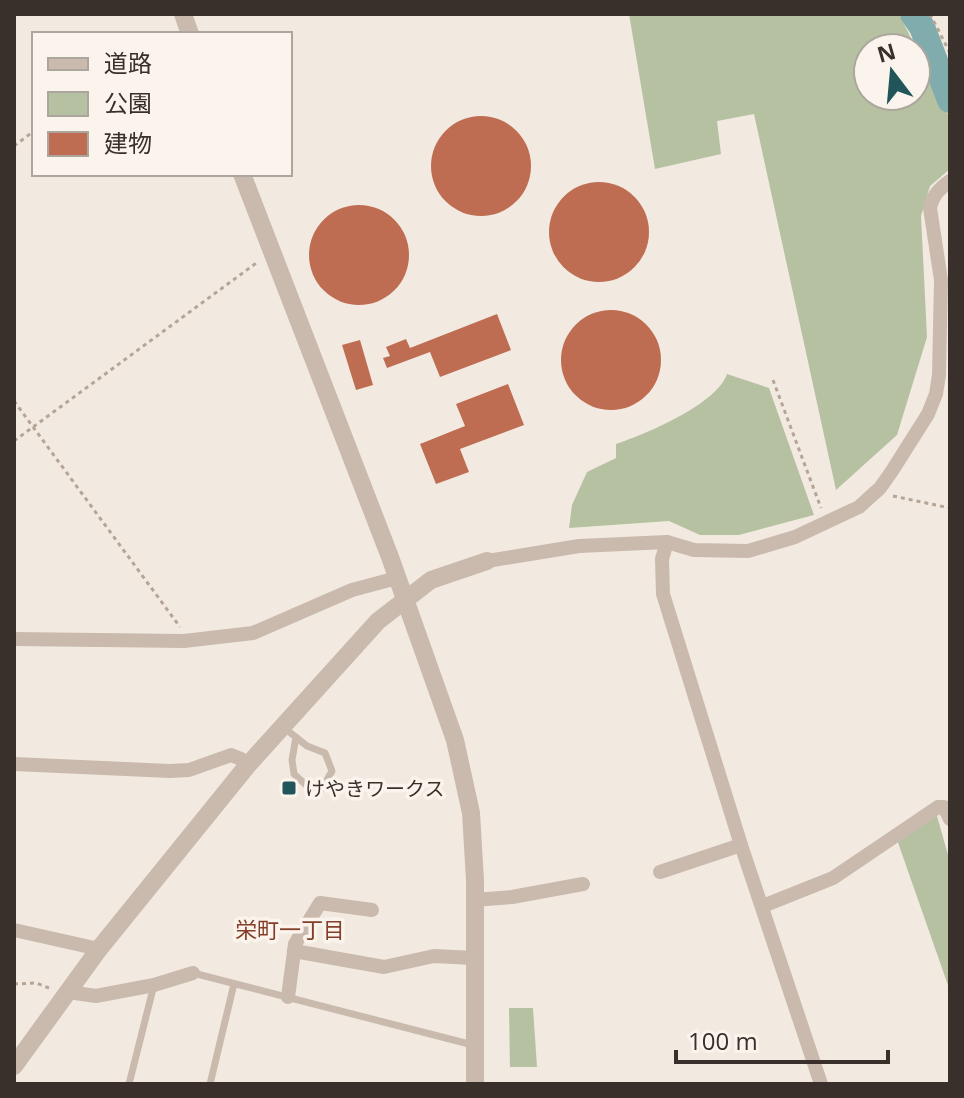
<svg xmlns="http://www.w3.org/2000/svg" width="964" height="1098" viewBox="0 0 964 1098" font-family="'Open Sans','Noto Sans JP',sans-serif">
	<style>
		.green { fill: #b6c1a1 }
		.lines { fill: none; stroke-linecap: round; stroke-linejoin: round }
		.river { stroke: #81acae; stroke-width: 26 }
		.building { fill: #bf6d52 }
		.path { stroke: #b6a597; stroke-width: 3; stroke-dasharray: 4 4; stroke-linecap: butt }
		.service { stroke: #cabaad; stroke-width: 7 }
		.minor { stroke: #cabaad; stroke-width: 14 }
		.tertiary { stroke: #cabaad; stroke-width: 18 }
		.poi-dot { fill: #225559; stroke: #faf4ed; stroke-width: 3 }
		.labels { text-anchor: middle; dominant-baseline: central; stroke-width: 7; stroke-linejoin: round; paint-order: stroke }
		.poi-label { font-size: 20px; fill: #39302b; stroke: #faf4ed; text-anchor: start }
		.neighbourhood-label { font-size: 22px; fill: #843e28; stroke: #faf4ed }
	</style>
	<rect width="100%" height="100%" fill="#f2eae1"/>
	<g class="green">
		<polygon points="629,14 899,14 916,48 868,48 868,96 916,96 916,48 950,119 950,169 930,186 921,216 927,337 897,435 836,490 754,114 717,121 721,154 655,169"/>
		<path d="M 727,374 L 769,388 L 814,515 L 739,535 L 700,535 L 669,521 L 569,528 L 572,505 L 587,472 L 616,458 L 616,444 C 646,434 717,404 727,374 Z"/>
		<polygon points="937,816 950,862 950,991 895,834"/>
		<polygon points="509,1008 533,1008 537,1067 510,1067"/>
	</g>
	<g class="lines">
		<polyline class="river" points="913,14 922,27 950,100"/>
	</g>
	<g class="building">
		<circle cx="481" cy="166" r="50"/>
		<circle cx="599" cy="232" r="50"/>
		<circle cx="359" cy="255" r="50"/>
		<circle cx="611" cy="360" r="50"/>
		<polygon points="497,314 511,350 440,377 430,352 387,368 383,358 390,356 386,347 406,339 410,348"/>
		<polygon points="360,340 373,385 356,390 342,345"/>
		<polygon points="508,384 524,425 460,449 469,472 436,484 420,444 465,426 456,404"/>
	</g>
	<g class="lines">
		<g class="path">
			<polyline points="930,14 950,53"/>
			<polyline points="14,146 34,131"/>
			<polyline points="773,380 821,508"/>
			<polyline points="14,401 180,627"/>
			<polyline points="14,441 259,261"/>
			<polyline points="893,496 950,508"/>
			<polyline points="14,984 36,983 49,988"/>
		</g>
		<g class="service">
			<polyline points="283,727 307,746 325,753 332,771 322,789 306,785 294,774 292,760 296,737"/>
			<polyline points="193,973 473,1045"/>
			<polyline points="129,1084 154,985"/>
			<polyline points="210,1084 234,984"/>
		</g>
		<g class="minor">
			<polyline points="667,542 662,559 663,594 741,845 821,1084"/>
			<path d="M 487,561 L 579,546 L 667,542 L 694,550 L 748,551 L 795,537 L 859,507 L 880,488 L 892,471 L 928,414 L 936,394 L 939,375 L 941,280 L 930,208 C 933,195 939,189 950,181"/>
			<polyline points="14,639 184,641 253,633 352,590 397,578"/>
			<polyline points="14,764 170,771 189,770 231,755 241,759 247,766"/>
			<polyline points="660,872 741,845"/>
			<polyline points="474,900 512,897 583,884"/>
			<polyline points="763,906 833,878 938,807 944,807 950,819"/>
			<polyline points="14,930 99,949"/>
			<polyline points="294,951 384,967 434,956 474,958"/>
			<polyline points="68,992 96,996 154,985 193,973"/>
			<polyline points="288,997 295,944 320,903 372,910"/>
		</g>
		<g class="tertiary">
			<polyline points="183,14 190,34"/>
			<polyline points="242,174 390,557 455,740 471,813 475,880 475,1084"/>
			<polyline points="14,1066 99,949 247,766 378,621 431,580 487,561"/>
		</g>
	</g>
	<rect class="poi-dot" x="281" y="780" width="16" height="16" rx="4"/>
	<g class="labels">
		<g class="poi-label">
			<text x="305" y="788">けやきワークス</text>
		</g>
		<g class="neighbourhood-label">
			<text x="290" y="929">栄町一丁目</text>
		</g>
	</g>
	<rect width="964" height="1098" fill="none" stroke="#39302b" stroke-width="32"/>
	<rect x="32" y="32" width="260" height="144" fill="#faf4ed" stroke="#ada69f" stroke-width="2"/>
	<rect x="48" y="58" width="40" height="12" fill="#cabaad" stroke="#ada69f" stroke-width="2"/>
	<text x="104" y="72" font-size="24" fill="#39302b">道路</text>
	<rect x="48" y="92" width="40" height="24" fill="#b6c1a1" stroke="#ada69f" stroke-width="2"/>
	<text x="104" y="112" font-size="24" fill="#39302b">公園</text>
	<rect x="48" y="132" width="40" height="24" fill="#bf6d52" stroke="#ada69f" stroke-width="2"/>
	<text x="104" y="152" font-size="24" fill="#39302b">建物</text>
	<g transform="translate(892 72) rotate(344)"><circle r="38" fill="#faf4ed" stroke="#ada69f" stroke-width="2"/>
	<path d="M0-6L14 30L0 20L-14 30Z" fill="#225559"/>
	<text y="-12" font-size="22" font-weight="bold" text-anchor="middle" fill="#39302b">N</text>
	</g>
	<path d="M676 1050v12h212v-12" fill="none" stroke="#39302b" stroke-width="4"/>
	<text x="688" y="1050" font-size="24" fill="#39302b" stroke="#faf4ed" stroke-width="6" paint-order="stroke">100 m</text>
</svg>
